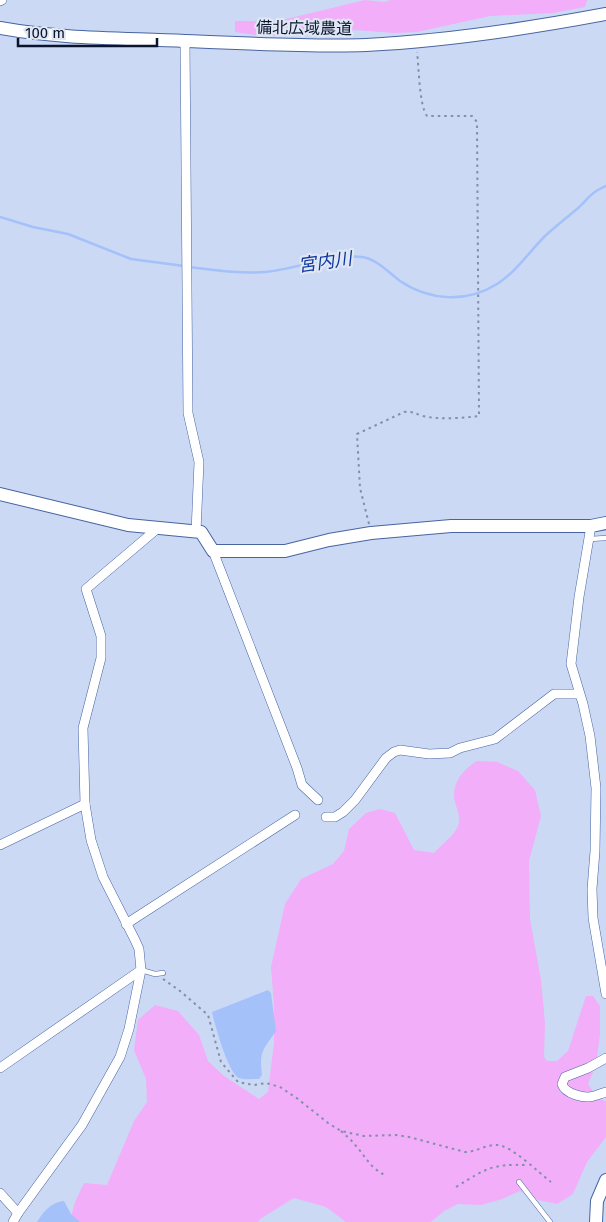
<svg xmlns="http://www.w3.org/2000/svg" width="606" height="1222" viewBox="0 0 606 1222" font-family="'Fira Sans','Noto Sans JP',sans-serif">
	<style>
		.green { fill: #f2aef9 }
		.water { fill: #a4c1fa }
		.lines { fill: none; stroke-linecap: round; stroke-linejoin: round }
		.stream { stroke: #a4c1fa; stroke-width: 2.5 }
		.lane-casing { stroke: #4764a0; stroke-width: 5.5 }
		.street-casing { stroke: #4764a0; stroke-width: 10 }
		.secondary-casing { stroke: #4764a0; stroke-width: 14 }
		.path { stroke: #828fa9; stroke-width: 2; stroke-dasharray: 2.5 4; stroke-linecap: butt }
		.lane { stroke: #fff; stroke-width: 4.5 }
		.street { stroke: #fff; stroke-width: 9 }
		.secondary { stroke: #fff; stroke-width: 12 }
		.labels { text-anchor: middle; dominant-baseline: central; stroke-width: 4.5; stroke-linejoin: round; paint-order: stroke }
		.street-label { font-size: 16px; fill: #0a152d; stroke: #dfe6f4 }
		.water-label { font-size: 18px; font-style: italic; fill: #0d369f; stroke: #dfe6f4 }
	</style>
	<rect width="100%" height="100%" fill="#cbd9f5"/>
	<g class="green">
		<polygon points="365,0 384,2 391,0 587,0 585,7 553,13 490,16 417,32 394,33 355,30 328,36 297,34 262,36 235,32 235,21 278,21"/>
		<path d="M 477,761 L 497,762 L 518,771 L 535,790 L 541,816 L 529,861 L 530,919 L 541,980 L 545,1023 L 544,1057 L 547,1061 L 557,1061 L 568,1051 L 586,996 L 593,996 L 600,1006 L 600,1035 L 596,1065 L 588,1084 L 598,1099 L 606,1101 L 606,1137 L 587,1162 L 573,1194 L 557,1204 L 538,1200 L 520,1191 L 502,1199 L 481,1205 L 458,1204 L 444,1211 L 431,1222 L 346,1222 L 326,1207 L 294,1198 L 260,1219 L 258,1222 L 75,1222 L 71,1218 L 75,1202 L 84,1183 L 107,1185 L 134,1121 L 147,1102 L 146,1079 L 134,1050 L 138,1020 L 155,1005 L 178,1011 L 199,1035 L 208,1061 L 224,1076 L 259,1099 L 268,1092 L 274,1043 L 274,1006 L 271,967 L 285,904 L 301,879 L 333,864 L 344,851 L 349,829 L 366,813 L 380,809 L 395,813 L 414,850 L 434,853 C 441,845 454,836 458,826 C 462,813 454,806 454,795 C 454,780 465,768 477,761 Z"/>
	</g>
	<g class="water">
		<path d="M 268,990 L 271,993 L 276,1031 C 263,1050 259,1051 262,1075 L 259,1079 C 253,1079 245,1080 239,1078 C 228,1073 215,1025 212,1012 Z"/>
		<path d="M 64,1201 L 71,1214 L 80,1222 L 37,1222 C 43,1212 51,1202 64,1201 Z"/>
	</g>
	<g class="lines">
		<g class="stream">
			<polyline points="0,217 33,227 68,234 131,259 184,266"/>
			<path d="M 189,267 C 214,270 239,274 265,272 C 297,269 330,254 362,257 C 377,259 389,273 400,281 C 430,301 467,303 497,284 C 516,272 529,252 545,236 C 555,227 566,218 577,209 C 589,198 590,193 606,186"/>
		</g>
		<g class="lane-casing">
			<g id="lane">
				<polyline points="590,539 606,538"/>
				<polyline points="141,970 155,974 163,973"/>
				<polyline points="519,1182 550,1222"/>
			</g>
		</g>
		<g class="street-casing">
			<g id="street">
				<polyline points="0,1 2,0"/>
				<polyline points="185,41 188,413 199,462 196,532"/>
				<polyline points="591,526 579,597 571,664 583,704 590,736 596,788 595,851 592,889 593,918 606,994"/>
				<polyline points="213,551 297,768 302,785 318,800"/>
				<polyline points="326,817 335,817 343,812 355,800 386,758 394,752 400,750 429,754 450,753 460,748 495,739 554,694 579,694"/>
				<polyline points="0,845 85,804"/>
				<polyline points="126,924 295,815"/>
				<path d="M 606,1058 L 588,1068 L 565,1077 L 562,1084 C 565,1094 585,1099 594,1096 C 598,1095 602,1093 606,1092"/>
				<polyline points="0,1068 141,970"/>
				<polyline points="0,1193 18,1213"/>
				<polyline points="13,1222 18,1213 82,1125 120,1057 129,1029 141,970 139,949 135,940 103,877 91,840 85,804 83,728 101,658 101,636 86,589 158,528"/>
			</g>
		</g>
		<g class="secondary-casing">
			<g id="secondary">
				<path d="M 0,28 C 61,39 123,38 185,41 C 245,43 306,47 366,45 C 447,41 526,29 606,14"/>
				<polyline points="0,494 128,525 201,532 213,551 285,551 329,540 371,533 451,526 591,526 606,523"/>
				<polyline points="596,1222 597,1201 606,1180"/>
			</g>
		</g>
		<g class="path">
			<path d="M 369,524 L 360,488 L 357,434 L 404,412 C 412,411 416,414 423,416 C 441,420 461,418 479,416 L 477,122 L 472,116 L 427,116 C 419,105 419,67 417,52"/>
			<path d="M 163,979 L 180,991 L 208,1015 L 221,1062 L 238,1082 L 254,1085 L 266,1083 L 280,1087 L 298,1099 L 328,1123 L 341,1131 L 364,1136 L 396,1135 L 409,1137 L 465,1152 C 476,1152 485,1145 496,1145 C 510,1144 539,1173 551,1182"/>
			<path d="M 341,1131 C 346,1136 352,1140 356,1146 C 366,1157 370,1168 385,1175"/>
			<path d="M 456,1187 C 487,1168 491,1164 528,1165"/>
		</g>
		<use href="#lane" class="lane"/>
		<use href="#street" class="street"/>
		<use href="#secondary" class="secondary"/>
	</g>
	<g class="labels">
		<g class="street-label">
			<text transform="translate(304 28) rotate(1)">備北広域農道</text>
		</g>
		<g class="water-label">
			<text transform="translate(325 262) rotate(-8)">宮内川</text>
		</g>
	</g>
	<path d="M18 38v8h139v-8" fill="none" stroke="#0a152d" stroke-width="2.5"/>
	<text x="25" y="38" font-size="15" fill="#0a152d" stroke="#dfe6f4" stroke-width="4" paint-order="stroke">100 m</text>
</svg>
